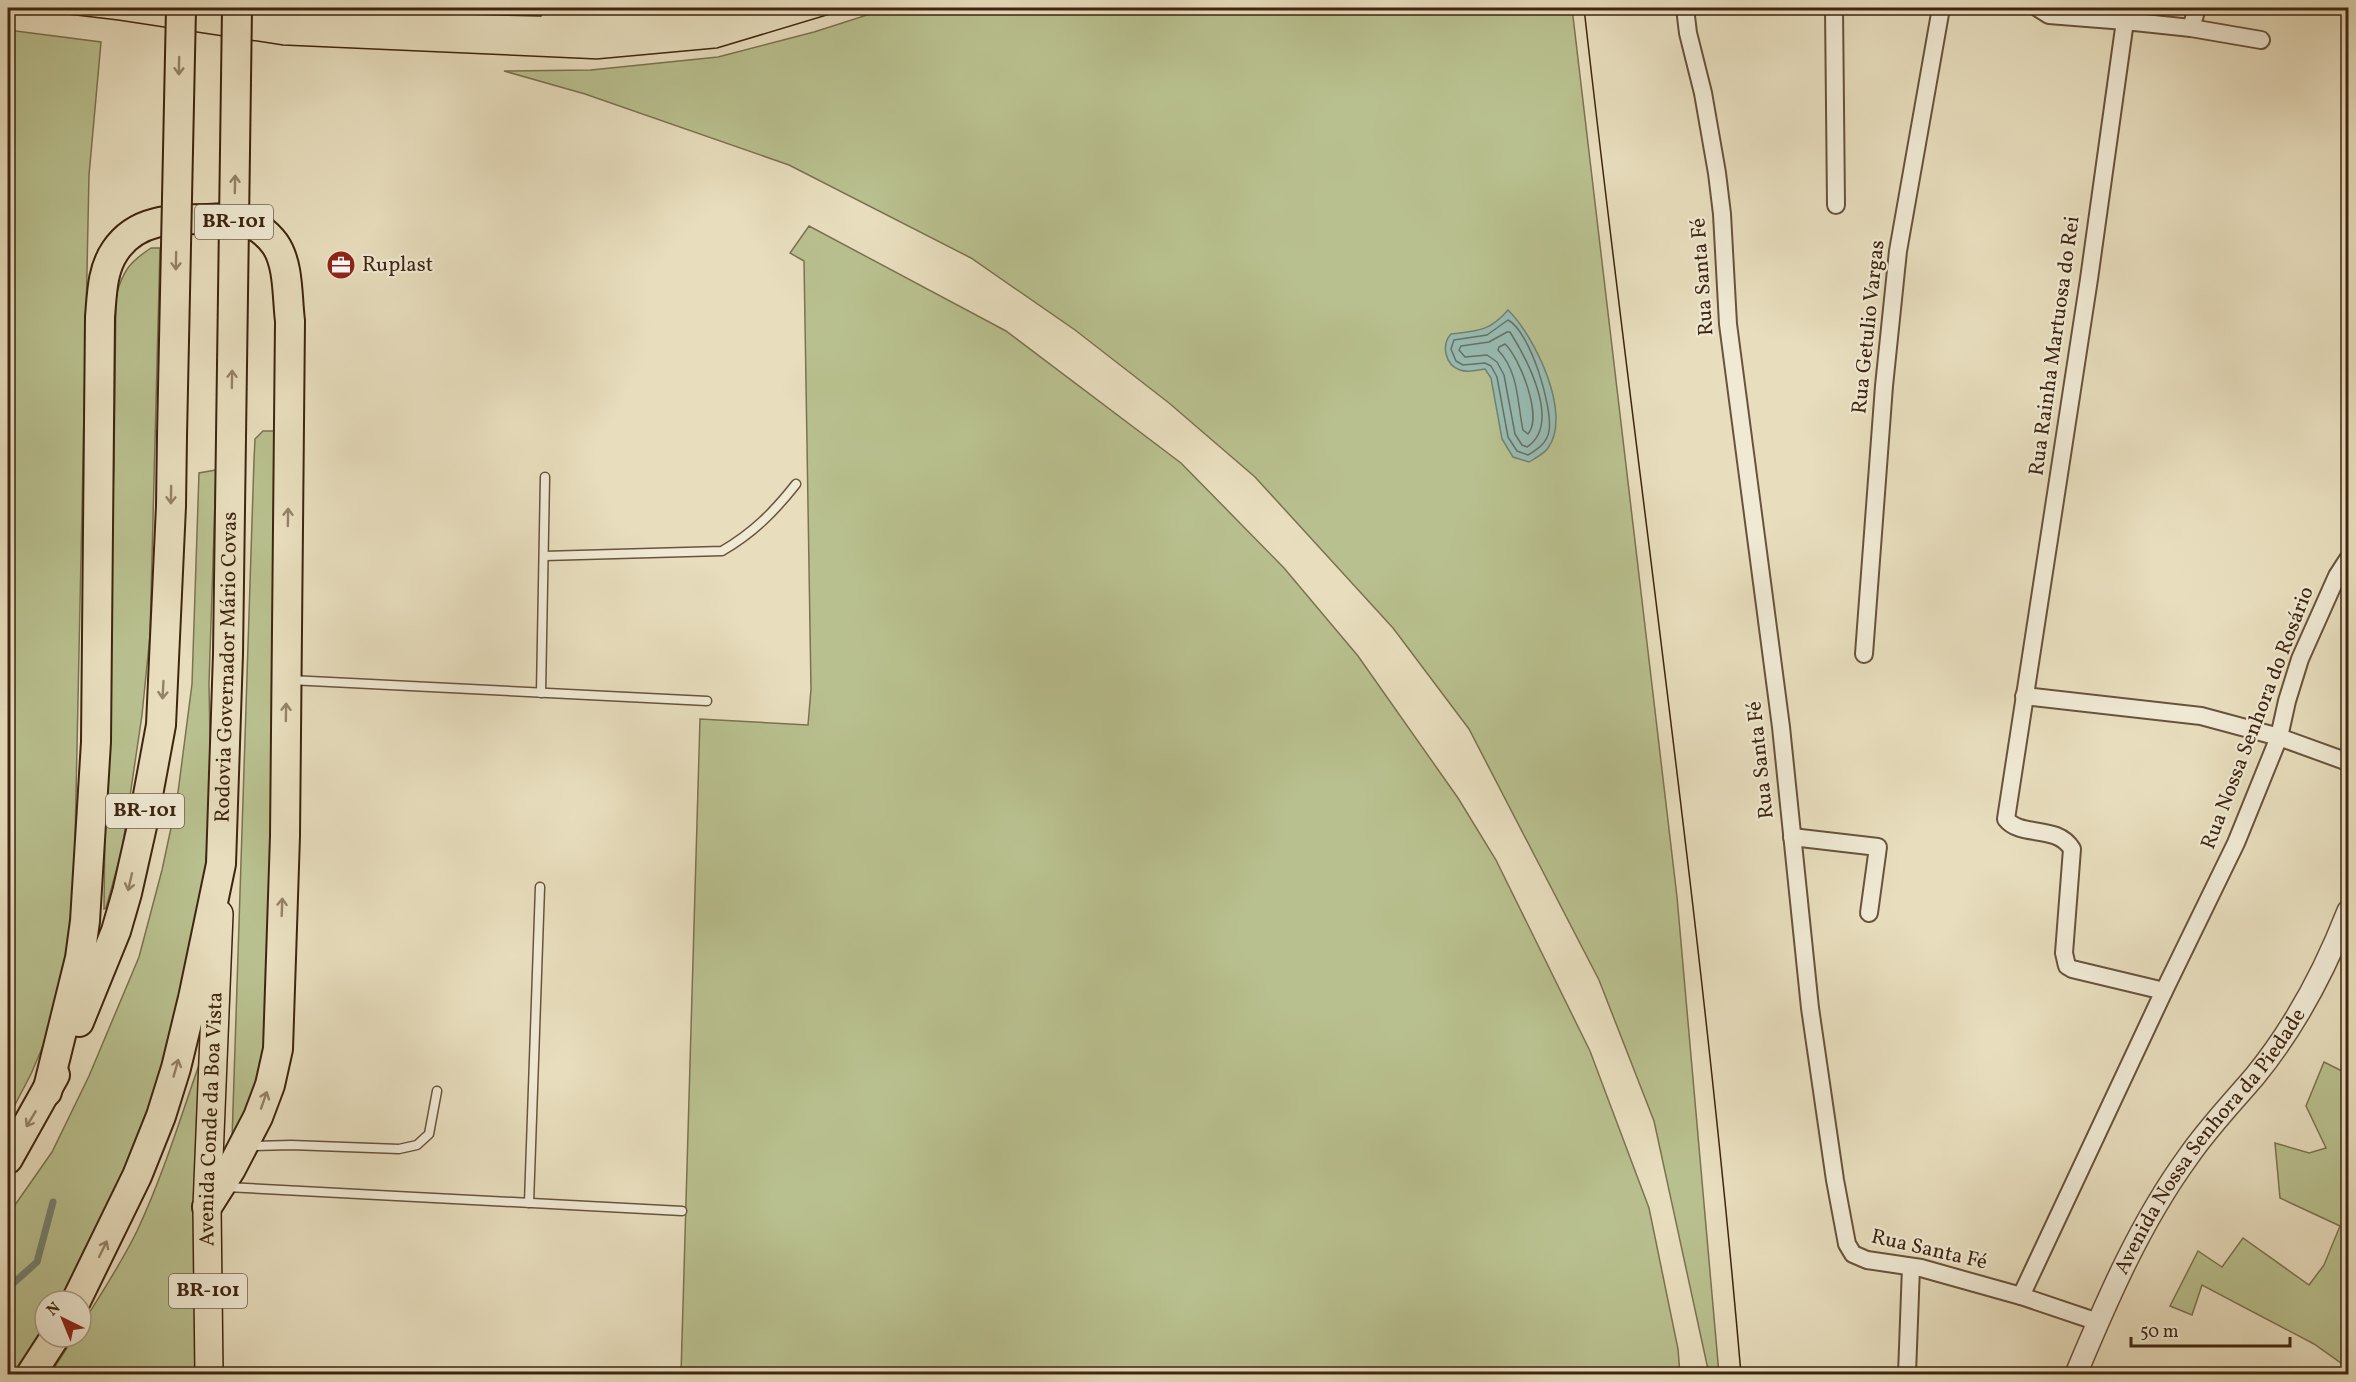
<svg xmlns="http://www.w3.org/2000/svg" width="2356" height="1382" viewBox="0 0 2356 1382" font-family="Vollkorn,serif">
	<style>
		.green { fill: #b9c08f; stroke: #7c7250; stroke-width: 1.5 }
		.water { fill: #97bcb4; stroke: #748072; stroke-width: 1.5 }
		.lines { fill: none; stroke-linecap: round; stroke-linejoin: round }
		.shore { stroke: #6b7062; stroke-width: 1.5 }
		.stream { stroke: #748072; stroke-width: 7 }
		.building { fill: #dc9786; stroke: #3f2510; stroke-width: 1.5 }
		.service-casing { stroke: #69533c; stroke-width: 11 }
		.minor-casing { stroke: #69533c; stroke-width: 20 }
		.tertiary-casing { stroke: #69533c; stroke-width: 24 }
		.primary-casing { stroke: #3f2510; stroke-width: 30 }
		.trunk-casing { stroke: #3f2510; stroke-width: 32 }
		.service { stroke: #f0ead5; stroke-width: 8 }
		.minor { stroke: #f0ead5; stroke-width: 16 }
		.tertiary { stroke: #f0ead5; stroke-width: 21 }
		.primary { stroke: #e8debe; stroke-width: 27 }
		.trunk { stroke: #e8debe; stroke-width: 28 }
		.tram { stroke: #3f2510; stroke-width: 1.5 }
		.trunk-bridge-casing { stroke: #3f2510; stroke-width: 32; stroke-linecap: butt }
		.trunk-bridge { stroke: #e8debe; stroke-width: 28 }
		.oneway { stroke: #948267 }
		.labels { text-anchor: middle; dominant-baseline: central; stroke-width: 4.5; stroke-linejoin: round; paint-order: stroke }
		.shield { fill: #f0ead5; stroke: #74604b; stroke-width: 1.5 }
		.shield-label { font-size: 20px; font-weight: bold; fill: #3f2510 }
		.poi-label { font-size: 21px; fill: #3f2510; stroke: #f0ead5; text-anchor: start }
		.street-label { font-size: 21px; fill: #3f2510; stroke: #f0ead5 }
	</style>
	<rect width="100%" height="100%" fill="#e8debe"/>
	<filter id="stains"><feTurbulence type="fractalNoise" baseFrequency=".00333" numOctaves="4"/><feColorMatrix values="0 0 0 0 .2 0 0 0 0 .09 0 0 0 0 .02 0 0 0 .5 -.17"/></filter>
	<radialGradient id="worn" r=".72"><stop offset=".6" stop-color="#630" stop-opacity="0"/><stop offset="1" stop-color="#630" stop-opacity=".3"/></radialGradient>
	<g class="green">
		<polygon points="889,8 1572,8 1677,897 1719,1374 1709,1374 1654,1121 1599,980 1469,729 1393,628 1255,477 1169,403 1075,330 971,258 789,165 585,94 504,71 591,70 718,57 814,32"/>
		<polygon points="8,30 101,42 89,175 73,938 51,1027 31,1074 8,1118"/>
		<polygon points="809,226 1006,331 1181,463 1284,568 1358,656 1458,798 1496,860 1590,1051 1649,1208 1678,1349 1680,1374 681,1374 700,719 808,725 811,689 804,261 790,253"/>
		<path d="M 151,248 L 160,248 L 150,635 L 142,715 L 122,850 L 106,908 L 104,909 L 107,669 L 114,464 L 116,296 C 123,270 130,262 151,248 Z"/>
		<polygon points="263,431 273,431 277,434 269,963 263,1053 256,1099 232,1140 254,460 255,439"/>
		<polygon points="216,470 209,684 211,799 203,898 188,984 143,1135 63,1301 45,1301 45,1333 16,1374 8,1374 8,1215 52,1152 89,1076 139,957 162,870 177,800 192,684 199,473"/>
		<path d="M 201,1059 L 198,1374 L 50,1374 L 74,1337 L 81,1337 L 81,1326 C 101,1294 121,1264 137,1231 C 163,1176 181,1116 201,1059 Z"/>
		<polygon points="2324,1062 2348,1074 2348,1368 2314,1344 2202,1285 2192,1315 2170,1306 2198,1251 2222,1267 2243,1238 2309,1285 2324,1265 2340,1226 2280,1198 2275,1143 2309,1153 2326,1148 2306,1106"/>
	</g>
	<path class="water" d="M 1508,310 C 1534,335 1573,414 1548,448 C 1544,454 1535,458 1529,462 L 1513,457 L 1502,439 L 1491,378 L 1485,369 C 1478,370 1468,373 1460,370 C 1445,365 1441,345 1451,334 C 1478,331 1490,331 1508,310 Z"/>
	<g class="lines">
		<g class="shore">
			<path d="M 1508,320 C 1530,331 1553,407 1549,431 C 1547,443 1538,449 1528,455 L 1517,451 L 1508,437 L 1497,377 L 1491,366 L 1485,363 L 1463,365 L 1456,361 L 1451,349 L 1454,340 L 1487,335 Z"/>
			<path d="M 1507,332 L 1510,332 C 1527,359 1562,424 1527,447 L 1522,445 L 1515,434 L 1504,375 L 1497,362 L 1487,355 L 1465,357 L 1459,350 L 1461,346 L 1489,342 Z"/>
			<path d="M 1505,344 C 1520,358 1543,417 1528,434 L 1523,430 C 1517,402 1519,372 1498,350 L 1499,347 Z"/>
		</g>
		<polyline class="stream" points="8,1288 37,1262 53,1202"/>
	</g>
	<polygon class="building" points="309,8 542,8 541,16 309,10"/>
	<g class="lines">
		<g class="service-casing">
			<g id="service">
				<path d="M 544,556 L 722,551 C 753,533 774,512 796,484"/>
				<polyline points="290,680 707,701"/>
				<polyline points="541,693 545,477"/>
				<polyline points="249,1146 291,1145 399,1149 417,1145 429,1134 437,1091"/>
				<polyline points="226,1187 682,1211"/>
				<polyline points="529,1203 540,887"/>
			</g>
		</g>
		<g class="minor-casing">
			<g id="minor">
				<polyline points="1685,8 1688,33 1703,93 1717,173 1722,214 1728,324 1781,727 1810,1008 1835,1180 1847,1244 1853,1254 1867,1260 1921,1268 2021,1296 2098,1322"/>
				<polyline points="1834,8 1836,205"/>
				<polyline points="2038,8 2049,15 2125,21"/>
				<polyline points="2191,28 2197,8"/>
				<polyline points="1864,654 1884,386 1898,251 1941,8"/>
				<polyline points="2024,696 2201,716 2279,737 2348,762"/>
				<polyline points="1792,837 1878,847 1869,913"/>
				<path d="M 2164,991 L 2072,969 L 2067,966 L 2064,953 L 2072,849 C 2057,824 2021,838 2006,819 L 2089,279 L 2125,21 L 2191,28 L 2261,40"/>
				<polyline points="2021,1296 2164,991 2236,843 2279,737 2287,701 2300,659 2337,576 2348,559"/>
				<polyline points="1907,1374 1911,1267"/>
			</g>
		</g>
		<g class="tertiary-casing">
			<g id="tertiary">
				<path id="s1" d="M 2076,1374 C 2107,1300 2140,1223 2188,1157 C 2208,1128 2232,1103 2255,1076 C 2295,1027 2325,970 2348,911"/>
			</g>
		</g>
		<g class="primary-casing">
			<g id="primary">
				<path id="s2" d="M 209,1374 L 207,1207 L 219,914"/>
			</g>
		</g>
		<g class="trunk-casing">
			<g id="trunk">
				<polyline points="79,1022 116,931 127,893 143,822 161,725 171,506 172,436"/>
				<path d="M 47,1092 L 80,958 L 85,921 L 96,742 L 100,317 C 102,294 102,270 115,251 C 136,219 172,219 206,219 C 216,219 228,217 238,219 C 252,221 267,233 275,244 C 289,264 287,297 290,321 L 285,836 L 278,1049 L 270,1085 L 258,1117 L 231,1169 L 207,1207"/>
				<polyline points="8,1159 55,1075"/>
				<path id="s3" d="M 76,1301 L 137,1176 L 161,1116 L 176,1068 L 193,998 L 221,864 L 228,654 L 231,437"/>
				<polyline points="31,1374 55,1337"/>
			</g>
		</g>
		<use href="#service" class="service"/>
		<use href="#minor" class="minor"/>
		<use href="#tertiary" class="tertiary"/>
		<use href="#primary" class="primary"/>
		<use href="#trunk" class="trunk"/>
		<g class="tram">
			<polyline points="17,8 118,20 283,45 597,59 717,48 850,8"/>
			<path d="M 1584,8 C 1635,463 1702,917 1741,1374"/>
		</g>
		<g class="trunk-bridge-casing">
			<g id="trunk-bridge">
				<polyline points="172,436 181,8"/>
				<polyline points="231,437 237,8"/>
			</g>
		</g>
		<use href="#trunk-bridge" class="trunk-bridge"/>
	</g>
	<defs><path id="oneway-shaft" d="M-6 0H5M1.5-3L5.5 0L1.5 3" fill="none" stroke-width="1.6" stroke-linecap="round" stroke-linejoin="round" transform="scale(1.5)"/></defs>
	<g class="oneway">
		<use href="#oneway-shaft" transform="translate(179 66) rotate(91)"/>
		<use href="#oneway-shaft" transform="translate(235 184) rotate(-89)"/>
		<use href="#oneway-shaft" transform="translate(176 261) rotate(91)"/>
		<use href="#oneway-shaft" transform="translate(232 379) rotate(-89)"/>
		<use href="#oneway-shaft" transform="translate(171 495) rotate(91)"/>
		<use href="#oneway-shaft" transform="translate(288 517) rotate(-89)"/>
		<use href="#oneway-shaft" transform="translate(163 690) rotate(93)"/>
		<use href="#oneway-shaft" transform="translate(286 712) rotate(-89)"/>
		<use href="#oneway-shaft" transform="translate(130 882) rotate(103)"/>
		<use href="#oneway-shaft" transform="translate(282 907) rotate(-88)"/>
		<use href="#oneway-shaft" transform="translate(176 1068) rotate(-74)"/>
		<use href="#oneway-shaft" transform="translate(264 1100) rotate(-71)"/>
		<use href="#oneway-shaft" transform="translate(31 1119) rotate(121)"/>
		<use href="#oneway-shaft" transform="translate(103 1249) rotate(-64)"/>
	</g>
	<defs>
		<g id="office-disc" transform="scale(1.5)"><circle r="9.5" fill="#8f2418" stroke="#f0ead5"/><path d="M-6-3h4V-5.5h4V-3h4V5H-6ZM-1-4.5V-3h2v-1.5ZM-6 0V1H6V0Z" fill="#fff"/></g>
	</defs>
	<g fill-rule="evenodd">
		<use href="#office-disc" x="341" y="265"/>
	</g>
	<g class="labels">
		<g class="shield">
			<rect x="195" y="205" width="78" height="34" rx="4.5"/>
			<rect x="106" y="794" width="78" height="34" rx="4.5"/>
			<rect x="169" y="1274" width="78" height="34" rx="4.5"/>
		</g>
		<g class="shield-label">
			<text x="234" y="222">BR-101</text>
			<text x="145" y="811">BR-101</text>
			<text x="208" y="1291">BR-101</text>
		</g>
		<g class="poi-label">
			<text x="362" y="265">Ruplast</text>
		</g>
		<g class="street-label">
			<text transform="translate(1703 277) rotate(-94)">Rua Santa Fé</text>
			<text transform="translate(1869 327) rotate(-84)">Rua Getulio Vargas</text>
			<text transform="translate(2055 346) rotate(-82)">Rua Rainha Martuosa do Rei</text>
			<text stroke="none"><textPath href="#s3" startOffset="660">Rodovia Governador Mário Covas</textPath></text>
			<text transform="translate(2258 718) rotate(-69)">Rua Nossa Senhora do Rosário</text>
			<text transform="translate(1761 760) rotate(-96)">Rua Santa Fé</text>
			<text stroke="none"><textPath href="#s2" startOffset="255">Avenida Conde da Boa Vista</textPath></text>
			<text stroke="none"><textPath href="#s1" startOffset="270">Avenida Nossa Senhora da Piedade</textPath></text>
			<text transform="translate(1929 1250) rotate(13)">Rua Santa Fé</text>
		</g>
	</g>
	<rect width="2356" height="1382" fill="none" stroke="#e8debe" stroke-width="30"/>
	<rect x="9" y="9" width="2338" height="1364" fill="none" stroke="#3f2510" stroke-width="3"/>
	<rect x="15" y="15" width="2326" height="1352" fill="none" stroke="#3f2510" stroke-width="1.5"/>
	<g transform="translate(63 1319) rotate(317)"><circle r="28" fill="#f0ead5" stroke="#a99b86" stroke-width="1.5"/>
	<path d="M0-4.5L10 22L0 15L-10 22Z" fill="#8f2418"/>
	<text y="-9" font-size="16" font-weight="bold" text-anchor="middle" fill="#3f2510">N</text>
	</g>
	<path d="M2131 1337v9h159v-9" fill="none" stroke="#3f2510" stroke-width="3"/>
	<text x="2140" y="1337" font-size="18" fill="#3f2510" stroke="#f0ead5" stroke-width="4.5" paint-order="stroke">50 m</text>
	<rect width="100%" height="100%" filter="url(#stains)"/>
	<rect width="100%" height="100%" fill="url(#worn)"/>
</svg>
